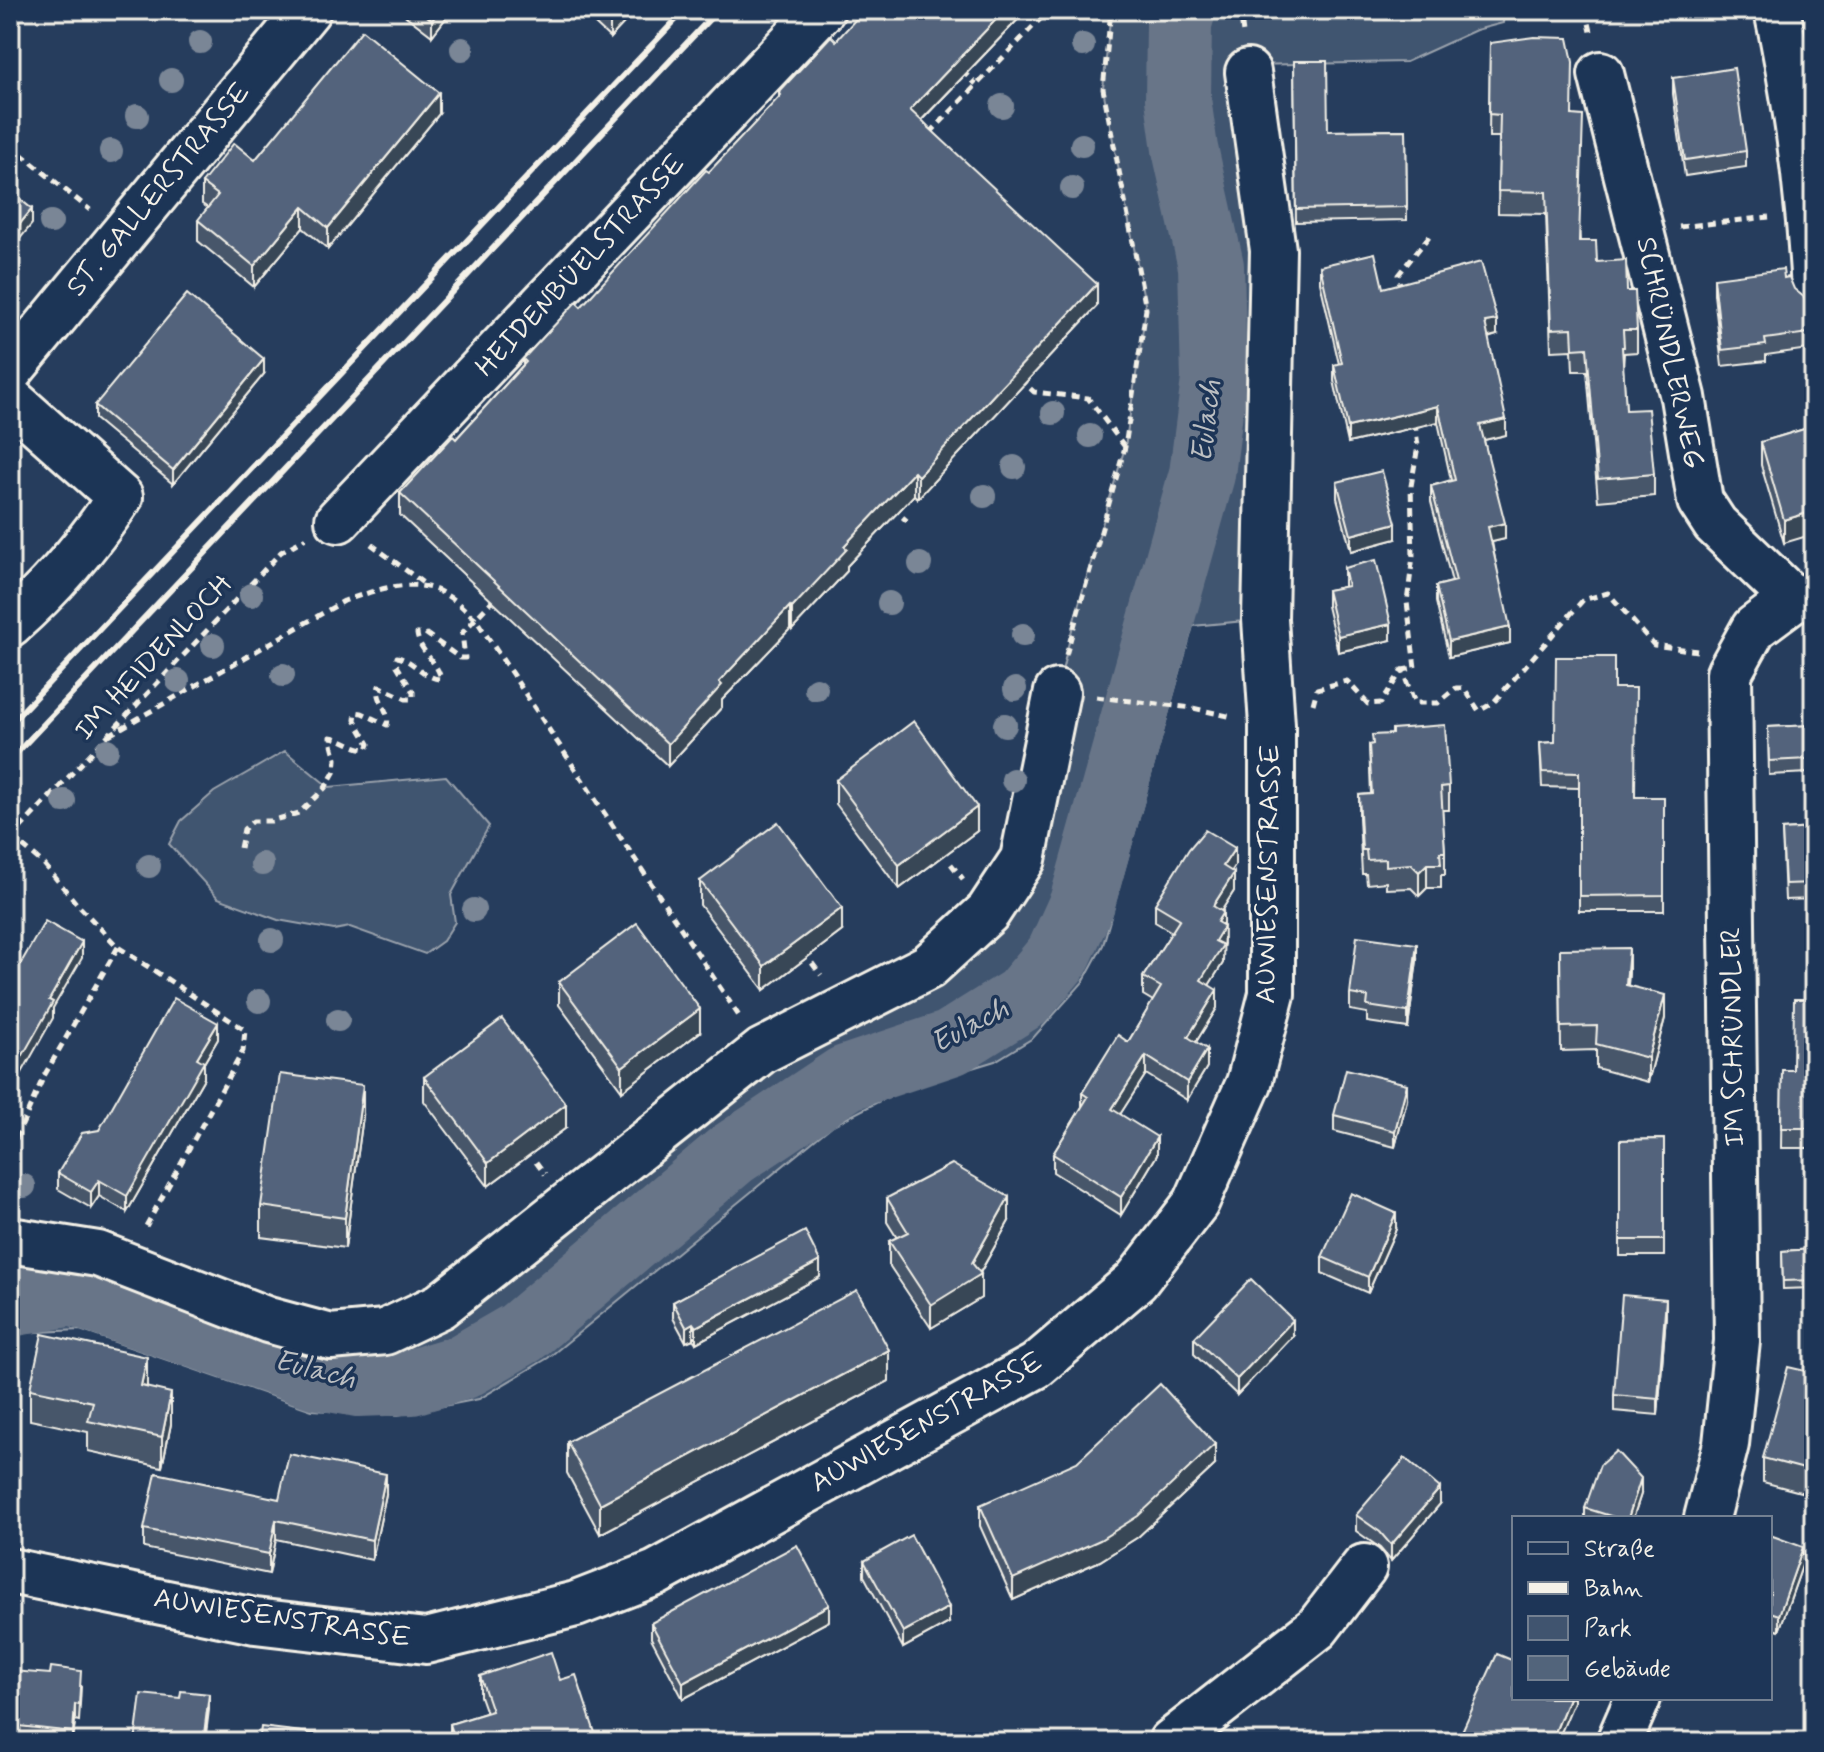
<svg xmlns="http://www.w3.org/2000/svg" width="1824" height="1752" viewBox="0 0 1824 1752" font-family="Mynerve,sans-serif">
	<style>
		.green { fill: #40546f; stroke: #9aa2ac; stroke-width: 2 }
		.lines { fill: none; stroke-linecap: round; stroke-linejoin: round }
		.river { stroke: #677588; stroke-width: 66 }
		.minor-casing { stroke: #f4f1e8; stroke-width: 50 }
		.major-casing { stroke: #f4f1e8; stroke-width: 50 }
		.path { stroke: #f4f1e8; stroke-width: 5; stroke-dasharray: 8 6; stroke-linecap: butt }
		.minor { stroke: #1d3557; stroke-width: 44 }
		.major { stroke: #1d3557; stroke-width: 44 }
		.rail { stroke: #f4f1e8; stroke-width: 6 }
		.tree { fill: #7a8696 }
		.wall { fill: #47566a; stroke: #f4f1e8; stroke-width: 2 }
		.shaded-wall { fill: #394656; stroke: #f4f1e8; stroke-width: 2 }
		.building { fill: #52647b; stroke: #f4f1e8; stroke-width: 2 }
		.labels { text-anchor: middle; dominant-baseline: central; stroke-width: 7; stroke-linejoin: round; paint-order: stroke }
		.street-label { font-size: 28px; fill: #f4f1e8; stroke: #1d3557 }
		.water-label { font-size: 30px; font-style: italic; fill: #bcbfc2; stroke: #1d3557 }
	</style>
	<rect width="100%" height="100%" fill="#263d5d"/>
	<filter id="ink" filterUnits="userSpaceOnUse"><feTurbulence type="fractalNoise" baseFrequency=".0125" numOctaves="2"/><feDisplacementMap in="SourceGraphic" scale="16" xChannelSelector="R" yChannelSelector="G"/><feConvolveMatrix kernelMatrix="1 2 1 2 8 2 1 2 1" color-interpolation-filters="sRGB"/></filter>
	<g filter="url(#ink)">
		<g class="green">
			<polygon points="1111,10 1504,10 1503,23 1476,30 1406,62 1247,65 1265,619 1193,626 1103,945 1083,982 1033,1038 995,1061 903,1089 833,1125 548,1358 479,1399 398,1415 312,1410 80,1330 17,1333 10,1336 10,1240 385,1332 988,912 1057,692 1075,617 1125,447 1146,309 1103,89"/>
			<polygon points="285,751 329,787 446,776 489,826 451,895 455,922 443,941 425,954 350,927 334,930 278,920 218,898 169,844 181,821 214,792"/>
		</g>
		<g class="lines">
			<polyline class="river" points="10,1304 72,1293 315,1376 358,1384 412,1382 462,1367 521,1333 732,1154 846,1078 951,1043 1023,998 1058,956 1082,903 1202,474 1214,380 1211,266 1185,149 1178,99 1179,23 1183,10"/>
			<g class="minor-casing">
				<g id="minor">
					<path d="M 1777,10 C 1797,103 1809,197 1814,291"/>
					<polyline points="1601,74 1683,397 1700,501 1715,524 1793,599"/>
					<path d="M 10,399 L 120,497 C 90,542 51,588 10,624"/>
					<polyline points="338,520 822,10"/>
					<polyline points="10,1240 98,1254 268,1320 331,1337 385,1332 440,1306 762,1051 928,967 988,912 1023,859 1057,692"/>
					<polyline points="1707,1518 1726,1444 1737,1341 1729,673 1754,628 1793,599 1814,595"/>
					<polyline points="10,1571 255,1621 426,1641 576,1604 656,1573 1036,1366 1136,1281 1196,1203 1249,1083 1272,994 1272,725 1265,619 1273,250 1248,72"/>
					<polyline points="1171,1742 1317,1628 1364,1567"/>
					<polyline points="1619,1742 1638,1698"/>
				</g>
			</g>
			<g class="major-casing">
				<polyline id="major" points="10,371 308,10"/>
			</g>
			<g class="path">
				<polyline points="1240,10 1243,33"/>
				<polyline points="1586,10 1592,36"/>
				<polyline points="962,71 976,84"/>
				<polyline points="930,133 1049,10"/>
				<polyline points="10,145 90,210"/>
				<polyline points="1679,227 1769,217"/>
				<polyline points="1401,289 1398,275 1430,235"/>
				<polyline points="1020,379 1034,392 1088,398 1125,447"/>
				<polyline points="892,508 907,521"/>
				<polyline points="371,544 427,586"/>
				<polyline points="1066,655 1125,447 1146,309 1103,89 1111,10"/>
				<polyline points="1402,670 1415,668 1407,602 1413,556 1411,486 1418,446 1415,423"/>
				<polyline points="1096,697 1193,708 1232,717"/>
				<polyline points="1313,704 1317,689 1347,681 1368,704 1381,703 1402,670 1415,703 1438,703 1456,688 1464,688 1479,711 1493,703 1583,600 1608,593 1654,645 1697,651"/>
				<path d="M 109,735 L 344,601 C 376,590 415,575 446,595 C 457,601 466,611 475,618 L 741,1019"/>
				<polyline points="12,837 44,864 76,903 118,947 245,1030 243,1051 145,1228"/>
				<polyline points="10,839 281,552 306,538"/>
				<path d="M 240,848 L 244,829 L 253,821 L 271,821 L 299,813 L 325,788 L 335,771 L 336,759 L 330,737 C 343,738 354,749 367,749 L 369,744 L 355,720 L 356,712 L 362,713 L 387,725 C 391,711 375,700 379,686 L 406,699 L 413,699 L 413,692 L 396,664 L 397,657 C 414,660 424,679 441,679 C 438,662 419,651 417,634 L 425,633 L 460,658 L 465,658 L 462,633 L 494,599"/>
				<polyline points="951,864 963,879"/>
				<polyline points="812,963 821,975"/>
				<polyline points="10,1152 44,1076 118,947"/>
				<polyline points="536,1162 545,1174"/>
				<polyline points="10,1285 17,1347 10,1397"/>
			</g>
			<use href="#minor" class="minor"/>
			<use href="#major" class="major"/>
			<g class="rail">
				<polyline points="10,724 685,10"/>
				<polyline points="10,760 718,10"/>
			</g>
		</g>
		<g class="tree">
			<circle cx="200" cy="42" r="12"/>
			<circle cx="1083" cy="45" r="12"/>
			<circle cx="462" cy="49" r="12"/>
			<circle cx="171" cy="80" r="12"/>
			<circle cx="1002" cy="106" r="12"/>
			<circle cx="137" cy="116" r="12"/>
			<circle cx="1082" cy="145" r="12"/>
			<circle cx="111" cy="151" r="12"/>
			<circle cx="1072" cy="188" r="12"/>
			<circle cx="51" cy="222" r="12"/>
			<circle cx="1053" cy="413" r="12"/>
			<circle cx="1090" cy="436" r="12"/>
			<circle cx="1014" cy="467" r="12"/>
			<circle cx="984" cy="496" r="12"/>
			<circle cx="920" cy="564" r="12"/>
			<circle cx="251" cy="595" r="12"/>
			<circle cx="889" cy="603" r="12"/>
			<circle cx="1023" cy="635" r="12"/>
			<circle cx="213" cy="645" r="12"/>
			<circle cx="283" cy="675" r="12"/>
			<circle cx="178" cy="681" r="12"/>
			<circle cx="816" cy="689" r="12"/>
			<circle cx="1015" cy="689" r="12"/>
			<circle cx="1005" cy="725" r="12"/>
			<circle cx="107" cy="750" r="12"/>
			<circle cx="1013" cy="780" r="12"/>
			<circle cx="64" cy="801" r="12"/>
			<circle cx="262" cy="864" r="12"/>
			<circle cx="149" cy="866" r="12"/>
			<circle cx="474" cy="910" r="12"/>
			<circle cx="272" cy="940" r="12"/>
			<circle cx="259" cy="1001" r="12"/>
			<circle cx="338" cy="1020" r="12"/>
			<circle cx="24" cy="1186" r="12"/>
		</g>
		<g class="wall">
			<polygon points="398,10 452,10 432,36"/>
			<polygon points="580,10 636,10 610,38"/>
			<polygon points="1027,10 922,120 1097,306 918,498 914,495 847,566 847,571 792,630 790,629 722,700 722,707 668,766 400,515 400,493 456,439 523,365 523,359 581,307 779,98 779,92 836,41"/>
			<polygon points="1490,43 1573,115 1580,241 1597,262 1627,291 1637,330 1637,352 1624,353 1623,369 1626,410 1654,474 1654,496 1598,501 1587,371 1573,371 1572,350 1551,351 1546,214 1498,213 1499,137 1489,137"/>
			<polygon points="1294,61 1328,131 1406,130 1407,220 1296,222"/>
			<polygon points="1673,78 1746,151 1746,167 1685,176 1673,94"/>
			<polygon points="439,114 328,249 303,228 254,287 198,241 198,220 208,208 202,204 202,183 255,160"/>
			<polygon points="1320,266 1383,288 1497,335 1488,338 1506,435 1484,440 1505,539 1492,542 1510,643 1449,657 1436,602 1436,586 1452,582 1431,502 1431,486 1451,480 1438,422 1348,443 1334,381 1334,365 1339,364 1320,282"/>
			<polygon points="1714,278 1784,278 1809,333 1809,349 1766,355 1766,361 1722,366 1714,294"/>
			<polygon points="264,374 173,484 95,419 95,405"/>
			<polygon points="1814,426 1784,543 1761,465 1761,442"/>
			<polygon points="1337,482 1396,539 1351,551 1337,498"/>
			<polygon points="1344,568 1391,640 1338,652 1327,606 1327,590 1344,587"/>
			<polygon points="1614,688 1635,797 1664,797 1664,911 1579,911 1579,788 1542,787 1540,743 1555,742"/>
			<polygon points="1814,725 1814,769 1809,773 1769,775 1768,727"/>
			<polygon points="1369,745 1449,786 1449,810 1442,810 1445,852 1445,875 1441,875 1441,888 1427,888 1419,896 1411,888 1386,889 1386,882 1367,884 1366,874 1362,874 1359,818 1359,795 1371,794"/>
			<polygon points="836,780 977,831 899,889 836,804"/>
			<polygon points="1812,803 1814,803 1814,899 1785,900 1782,830 1813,828"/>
			<polygon points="1235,866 1231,871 1234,891 1221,911 1224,944 1223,947 1223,963 1209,985 1217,1008 1196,1042 1207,1067 1187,1100 1146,1074 1120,1114 1157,1155 1121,1215 1053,1172 1053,1154 1082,1107 1082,1093 1128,1042 1153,1001 1143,995 1143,977 1172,932 1155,922 1155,904"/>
			<polygon points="700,881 842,931 764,990 700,905"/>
			<polygon points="1560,949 1629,971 1628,985 1665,1018 1648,1082 1596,1068 1596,1050 1561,1051"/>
			<polygon points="1417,960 1408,1028 1367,1022 1367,1013 1350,1010 1350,994"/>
			<polygon points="559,982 700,1032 622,1091 559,1005"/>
			<polygon points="1814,999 1814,1148 1781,1148 1782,1070 1793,1070"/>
			<polygon points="218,1039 204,1063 204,1078 127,1212 99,1196 91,1208 58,1189 58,1173 99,1130"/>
			<polygon points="424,1077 566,1128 488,1186 424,1101"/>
			<polygon points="1407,1100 1395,1147 1334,1131 1334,1115"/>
			<polygon points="363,1116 345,1248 261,1237 261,1206"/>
			<polygon points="1664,1139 1664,1256 1620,1256 1620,1140"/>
			<polygon points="887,1198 1009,1221 980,1273 981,1298 931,1328 889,1265 889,1241 897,1238 887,1222"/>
			<polygon points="1396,1229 1368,1293 1322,1273 1322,1257"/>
			<polygon points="1814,1249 1814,1288 1783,1289 1782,1251"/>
			<polygon points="820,1277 696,1343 693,1339 686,1342 673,1318 673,1302"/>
			<polygon points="1666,1315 1658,1415 1614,1411 1614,1395"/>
			<polygon points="1293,1336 1237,1395 1194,1354 1194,1338"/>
			<polygon points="1814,1373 1808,1494 1763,1482 1763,1458"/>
			<polygon points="889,1381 600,1534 567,1473 567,1442"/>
			<polygon points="147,1388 171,1424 162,1467 88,1451 88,1432 30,1420 30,1389"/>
			<polygon points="1215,1465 1138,1537 1100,1561 1013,1600 980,1526 980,1505"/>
			<polygon points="386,1494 372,1560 276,1539 269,1574 144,1548 144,1529 279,1499"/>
			<polygon points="1641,1494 1633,1518 1585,1518 1585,1508"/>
			<polygon points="1440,1504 1391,1561 1380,1548 1356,1531 1356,1515"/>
			<polygon points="1770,1535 1803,1563 1779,1631 1770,1628"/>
			<polygon points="864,1561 949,1623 903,1648 864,1576"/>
			<polygon points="829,1621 683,1699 651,1638 651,1623"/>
			<polygon points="50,1674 81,1687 79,1721 75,1720 73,1742 23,1742 10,1740 10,1689"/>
			<polygon points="480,1676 560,1680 598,1742 450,1742 450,1724 486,1713 480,1696"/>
		</g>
		<g class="shaded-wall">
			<polygon points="440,10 452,10 432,36 432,20"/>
			<polygon points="614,10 636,10 610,38 610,14"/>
			<polygon points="1005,10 1027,10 910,132 910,110"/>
			<polygon points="439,93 439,114 328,249 328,228"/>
			<polygon points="303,207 303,228 254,287 254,266"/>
			<polygon points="32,209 32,224 10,251 10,236"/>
			<polygon points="1097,284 1097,306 918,498 918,476"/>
			<polygon points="1497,320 1497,335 1485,338 1485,322"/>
			<polygon points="264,359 264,374 173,484 173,470"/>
			<polygon points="1438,406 1438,422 1348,443 1348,427"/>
			<polygon points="1506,419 1506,435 1480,441 1480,425"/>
			<polygon points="914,472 914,495 847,566 847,571 792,630 792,608 844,546"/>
			<polygon points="1814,511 1814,534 1784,543 1784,520"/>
			<polygon points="1396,523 1396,539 1351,551 1351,535"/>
			<polygon points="1505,523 1505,539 1488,543 1488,527"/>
			<polygon points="790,606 790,629 722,700 722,707 668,766 668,744 719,682"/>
			<polygon points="1391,624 1391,640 1338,652 1338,636"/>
			<polygon points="1510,627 1510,643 1449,657 1449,641"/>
			<polygon points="1814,755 1814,769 1809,773 1809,759"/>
			<polygon points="977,807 977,831 899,889 899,865"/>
			<polygon points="1235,848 1235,866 1223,884 1223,866"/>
			<polygon points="1427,864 1427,888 1419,896 1419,872"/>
			<polygon points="1234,873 1234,891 1213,924 1213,906"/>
			<polygon points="842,908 842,931 764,990 764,966"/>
			<polygon points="1223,912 1223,929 1224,926 1223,963 1201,998 1201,980 1217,922"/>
			<polygon points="82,942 82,958 53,1008 53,1018 10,1094 10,1078 49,1000"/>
			<polygon points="1417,944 1417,960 1408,1028 1408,1012"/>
			<polygon points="1629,948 1629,971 1626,1009 1626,985"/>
			<polygon points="1217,990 1217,1008 1188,1055 1188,1037"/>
			<polygon points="1665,995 1665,1018 1648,1082 1648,1058"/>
			<polygon points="700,1009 700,1032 622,1091 622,1067"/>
			<polygon points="218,1023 218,1039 204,1063 204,1078 127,1212 127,1196 197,1058"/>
			<polygon points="1207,1049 1207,1067 1187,1100 1187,1082"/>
			<polygon points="1146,1056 1146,1074 1112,1127 1112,1109"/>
			<polygon points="1407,1084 1407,1100 1395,1147 1395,1131"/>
			<polygon points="363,1085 363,1116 345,1248 345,1218"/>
			<polygon points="566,1104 566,1128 488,1186 488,1163"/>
			<polygon points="1157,1137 1157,1155 1121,1215 1121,1197"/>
			<polygon points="99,1180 99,1196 91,1208 91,1192"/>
			<polygon points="1009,1197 1009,1221 978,1276 981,1274 981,1298 931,1328 931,1305 972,1263"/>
			<polygon points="1396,1213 1396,1229 1368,1293 1368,1277"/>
			<polygon points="820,1261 820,1277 696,1343 696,1327"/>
			<polygon points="1666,1299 1666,1315 1658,1415 1658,1399"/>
			<polygon points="1293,1320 1293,1336 1237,1395 1237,1379"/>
			<polygon points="693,1323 693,1339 686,1342 686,1327"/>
			<polygon points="889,1350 889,1381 600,1534 600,1504"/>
			<polygon points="147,1357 147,1387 141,1386"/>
			<polygon points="171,1393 171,1424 162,1467 162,1437"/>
			<polygon points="1215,1444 1215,1465 1138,1537 1100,1561 1013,1600 1013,1579"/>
			<polygon points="1814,1450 1814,1473 1808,1494 1808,1470"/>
			<polygon points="386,1474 386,1494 372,1560 372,1540"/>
			<polygon points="1641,1478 1641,1494 1633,1518 1628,1518"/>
			<polygon points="1440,1488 1440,1504 1391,1561 1391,1545"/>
			<polygon points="276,1520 276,1539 269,1574 269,1554"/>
			<polygon points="1803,1547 1803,1563 1779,1631 1779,1615"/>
			<polygon points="829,1605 829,1621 683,1699 683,1683"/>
			<polygon points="949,1607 949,1623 903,1648 903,1632"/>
			<polygon points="209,1694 209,1710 205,1742 203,1742"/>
			<polygon points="1569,1698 1574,1698 1574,1702 1557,1742 1551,1742"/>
			<polygon points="75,1704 75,1720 73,1742 73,1732"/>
		</g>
		<g class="building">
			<polygon points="419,10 440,10 432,20"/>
			<polygon points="864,10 1005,10 910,110 1097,284 918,476 914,472 844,546 847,549 792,608 790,606 719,682 722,685 668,744 400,493 453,436 456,439 526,362 523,359 576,302 581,307 706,170 709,172 781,95 779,92 831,36 836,41"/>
			<polygon points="362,30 439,93 328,228 303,207 254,266 198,220 218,195 202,183 234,143 255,160"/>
			<polygon points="1534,37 1568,38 1573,62 1572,115 1583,116 1579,241 1596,241 1597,262 1626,260 1627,291 1635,291 1637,330 1623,330 1624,347 1622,347 1626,410 1648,409 1654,474 1598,479 1587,348 1573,349 1572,328 1551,329 1546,192 1498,191 1500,115 1489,114 1490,43"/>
			<polygon points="1294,61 1327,61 1328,131 1406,130 1407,207 1296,209"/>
			<polygon points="1734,68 1746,151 1685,160 1673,78"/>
			<polygon points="10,191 32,209 10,236"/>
			<polygon points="1375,253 1383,288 1481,262 1497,320 1485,322 1506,419 1480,425 1505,523 1488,527 1510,627 1449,641 1436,586 1456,581 1431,486 1455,480 1438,406 1348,427 1334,365 1342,363 1320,266"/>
			<polygon points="1783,269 1784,278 1789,277 1794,289 1805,298 1809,333 1765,339 1766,345 1722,350 1714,278"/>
			<polygon points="187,294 264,359 173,470 95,405"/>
			<polygon points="1814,426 1814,511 1784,520 1761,442"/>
			<polygon points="1382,471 1396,523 1351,535 1337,482"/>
			<polygon points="1376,560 1391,624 1338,636 1327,590 1348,586 1344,568"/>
			<polygon points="1556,657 1614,657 1614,688 1636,688 1635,797 1664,797 1664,895 1579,896 1579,773 1542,772 1540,743 1555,742"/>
			<polygon points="914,721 977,807 899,865 836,780"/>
			<polygon points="1445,725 1449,786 1441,787 1445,852 1440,852 1441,864 1427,864 1419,872 1411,864 1386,866 1386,859 1367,860 1366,850 1362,850 1359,795 1372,794 1369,745 1373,744 1372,735 1392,734 1392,729"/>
			<polygon points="1814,725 1814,755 1809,759 1769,761 1768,727"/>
			<polygon points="1812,803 1814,803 1814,883 1785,884 1782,830 1814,828"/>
			<polygon points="778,822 842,908 764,966 700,881"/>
			<polygon points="1205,830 1235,848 1223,866 1234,873 1213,906 1223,912 1217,922 1224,926 1215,941 1223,945 1201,980 1217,990 1188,1037 1207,1049 1187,1082 1146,1056 1112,1109 1157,1137 1121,1197 1053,1154 1088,1097 1082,1093 1118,1035 1128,1042 1161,987 1143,977 1180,919 1155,904 1189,849"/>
			<polygon points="45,921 82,942 49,1000 53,1002 10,1078 10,982"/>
			<polygon points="637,923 700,1009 622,1067 559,982"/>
			<polygon points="1357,936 1417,944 1408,1012 1367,1006 1368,997 1350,994"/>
			<polygon points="1629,948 1626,985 1665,995 1648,1058 1596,1044 1597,1026 1561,1027 1560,949"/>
			<polygon points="174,998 218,1023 197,1058 204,1062 127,1196 99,1180 91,1192 58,1173 82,1133 99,1130"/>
			<polygon points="1794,999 1814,999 1814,1128 1781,1128 1782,1070 1793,1070"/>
			<polygon points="502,1019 566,1104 488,1163 424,1077"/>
			<polygon points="1346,1069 1407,1084 1395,1131 1334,1115"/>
			<polygon points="280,1074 363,1085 345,1218 261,1206"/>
			<polygon points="1664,1139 1664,1240 1620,1240 1620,1140"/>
			<polygon points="952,1164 1009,1197 972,1263 981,1274 931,1305 889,1241 908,1232 887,1198"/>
			<polygon points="1351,1193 1396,1213 1368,1277 1322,1257"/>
			<polygon points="805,1231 820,1261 696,1327 693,1323 686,1327 673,1302"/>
			<polygon points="1814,1249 1814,1280 1783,1281 1782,1251"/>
			<polygon points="1251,1279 1293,1320 1237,1379 1194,1338"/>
			<polygon points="857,1290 889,1350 600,1504 567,1442"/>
			<polygon points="1622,1295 1666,1299 1658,1399 1614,1395"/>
			<polygon points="42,1334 147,1357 141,1386 171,1393 162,1437 88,1421 93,1402 30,1389"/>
			<polygon points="1788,1367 1814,1373 1814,1450 1808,1470 1763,1458"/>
			<polygon points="1160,1384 1215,1444 1138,1516 1100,1540 1013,1579 980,1505 1077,1462"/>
			<polygon points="1616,1451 1641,1478 1628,1518 1617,1518 1585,1508 1600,1465"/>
			<polygon points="289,1454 386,1474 372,1540 276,1520 269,1554 144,1529 156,1473 279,1499"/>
			<polygon points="1405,1458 1440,1488 1391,1545 1380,1532 1356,1515"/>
			<polygon points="911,1535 949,1607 903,1632 864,1561"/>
			<polygon points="1770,1535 1803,1547 1779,1615 1770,1612"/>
			<polygon points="797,1545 829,1605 683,1683 651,1623"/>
			<polygon points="551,1652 560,1680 576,1675 598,1742 456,1742 450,1724 492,1711 480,1676"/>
			<polygon points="1497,1654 1514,1661 1514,1698 1569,1698 1551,1742 1469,1742 1459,1738"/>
			<polygon points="51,1667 81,1671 79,1705 75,1704 73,1732 10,1725 10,1689 12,1671 50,1674"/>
			<polygon points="181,1691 209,1694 203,1742 135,1742 141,1694 180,1698"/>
			<polygon points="261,1727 328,1735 327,1742 259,1742"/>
		</g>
	</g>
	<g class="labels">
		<g class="street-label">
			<text transform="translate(159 190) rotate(-50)">ST. GALLERSTRASSE</text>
			<text transform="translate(581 266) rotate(-47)">HEIDENBÜELSTRASSE</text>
			<text transform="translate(1669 353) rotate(78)">SCHRÜNDLERWEG</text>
			<text transform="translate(154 658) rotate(-47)">IM HEIDENLOCH</text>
			<text transform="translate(1269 874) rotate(-89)">AUWIESENSTRASSE</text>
			<text transform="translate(1734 1037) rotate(-91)">IM SCHRÜNDLER</text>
			<text transform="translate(927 1423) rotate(-29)">AUWIESENSTRASSE</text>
			<text transform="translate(282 1619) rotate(9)">AUWIESENSTRASSE</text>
		</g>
		<g class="water-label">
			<text transform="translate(1207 421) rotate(-83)">Eulach</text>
			<text transform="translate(970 1026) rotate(-28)">Eulach</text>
			<text transform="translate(315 1370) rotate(14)">Eulach</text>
		</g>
	</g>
	<rect width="1824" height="1752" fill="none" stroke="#1d3557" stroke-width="40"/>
	<rect x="20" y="20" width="1784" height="1712" fill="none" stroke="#f4f1e8" stroke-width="3" filter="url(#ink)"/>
	<rect x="1512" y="1516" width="260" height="184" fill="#1d3557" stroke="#738091" stroke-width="2"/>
	<rect x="1528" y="1542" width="40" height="12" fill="#1d3557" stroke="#738091" stroke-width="2"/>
	<text x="1584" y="1556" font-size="24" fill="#f4f1e8">Straße</text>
	<rect x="1528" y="1582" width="40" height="12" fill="#f4f1e8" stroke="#738091" stroke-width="2"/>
	<text x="1584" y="1596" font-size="24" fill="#f4f1e8">Bahn</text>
	<rect x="1528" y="1616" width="40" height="24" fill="#40546f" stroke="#738091" stroke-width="2"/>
	<text x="1584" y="1636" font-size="24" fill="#f4f1e8">Park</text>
	<rect x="1528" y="1656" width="40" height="24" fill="#52647b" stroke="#738091" stroke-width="2"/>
	<text x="1584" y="1676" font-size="24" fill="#f4f1e8">Gebäude</text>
</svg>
